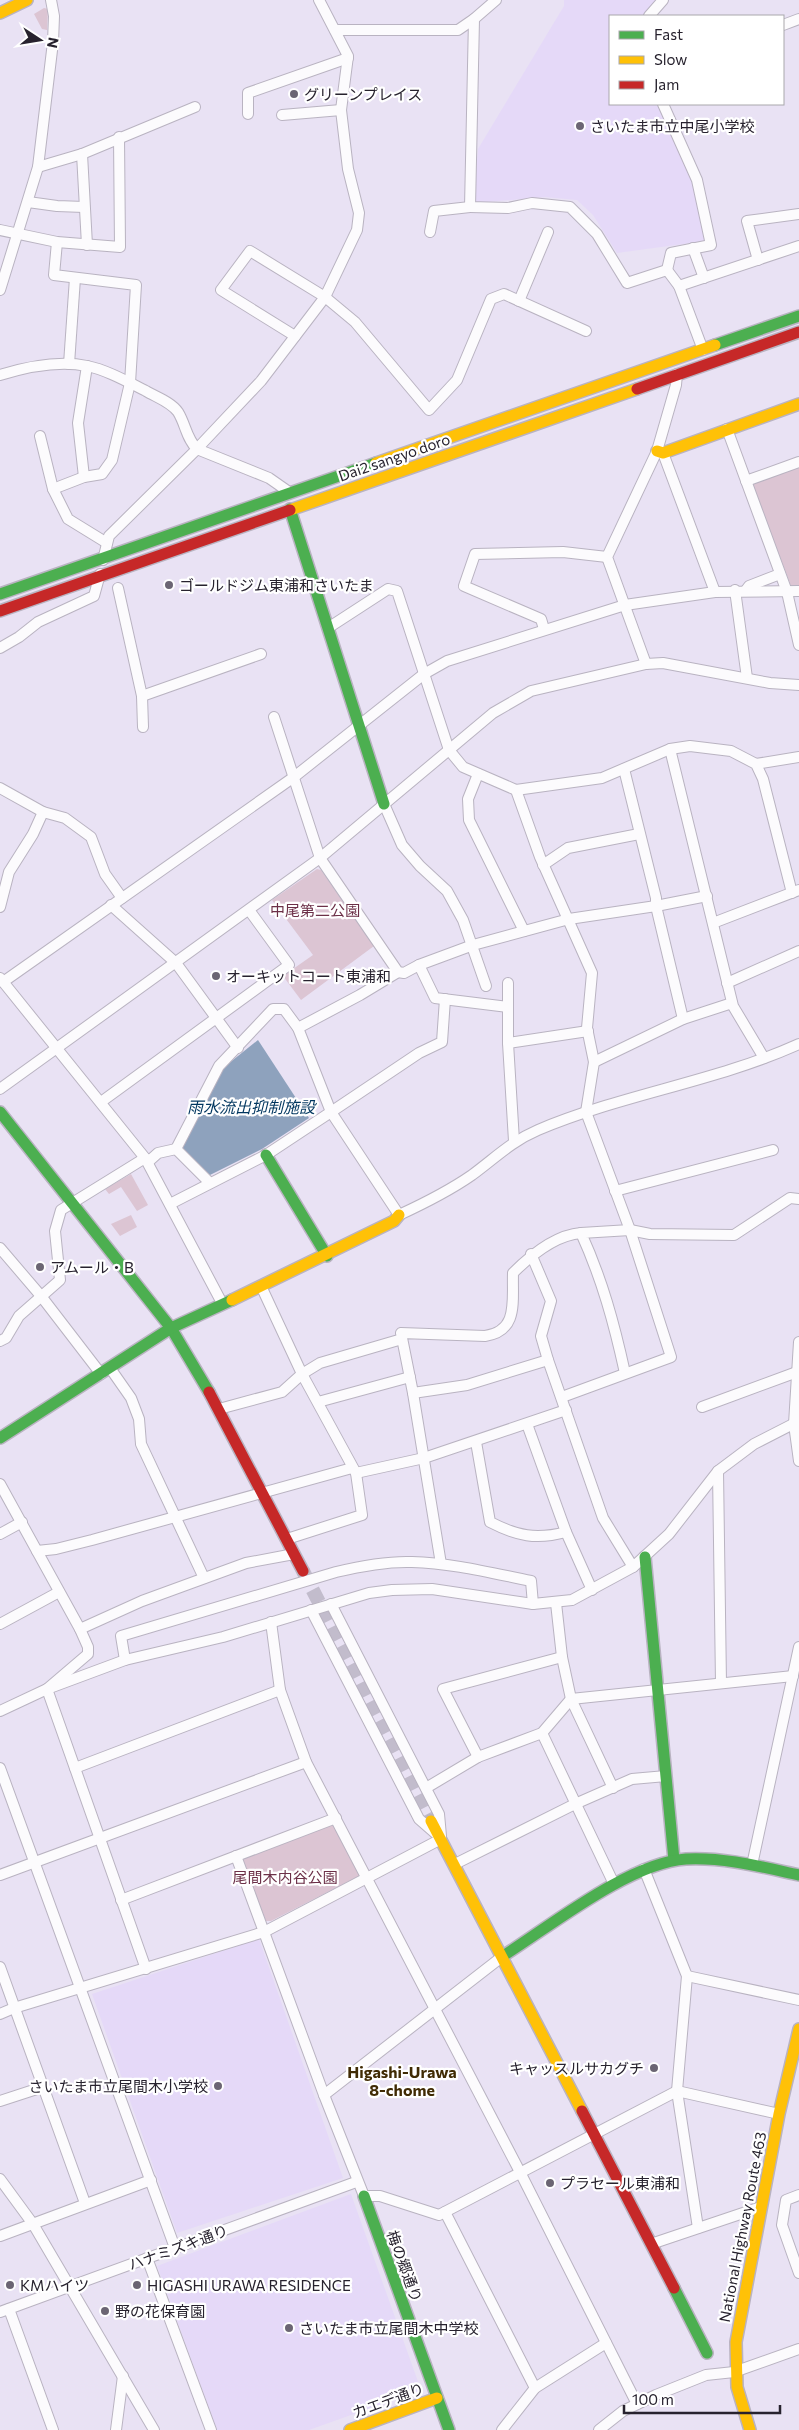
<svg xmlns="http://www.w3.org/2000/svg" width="799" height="2430" viewBox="0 0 799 2430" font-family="Commissioner,'Noto Sans JP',sans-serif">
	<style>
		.built { fill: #e5d9f8 }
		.green { fill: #dcc5d3 }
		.water { fill: #8ea2bd }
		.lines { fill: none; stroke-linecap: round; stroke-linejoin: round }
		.secondary-tunnel { stroke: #c2bccc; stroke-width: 14; stroke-dasharray: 14 7; stroke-linecap: butt }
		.street-casing { stroke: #b9b3c1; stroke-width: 12 }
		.fast-casing { stroke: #b9b3c1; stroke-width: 14 }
		.slow-casing { stroke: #b9b3c1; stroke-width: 14 }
		.jam-casing { stroke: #b9b3c1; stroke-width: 14 }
		.street { stroke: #fcfbfd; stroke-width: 10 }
		.fast { stroke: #4caf50; stroke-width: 11 }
		.slow { stroke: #ffc107; stroke-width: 11 }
		.jam { stroke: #c62828; stroke-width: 11 }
		.poi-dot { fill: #6b6573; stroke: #fff; stroke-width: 2 }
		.labels { text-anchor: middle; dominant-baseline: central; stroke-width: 4.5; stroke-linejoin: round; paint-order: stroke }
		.poi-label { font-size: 15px; fill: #27222e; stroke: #fff; text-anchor: start }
		.street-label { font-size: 15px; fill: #27222e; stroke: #fff }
		.park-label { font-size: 15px; fill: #6c3048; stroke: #fff }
		.water-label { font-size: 16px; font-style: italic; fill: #00365f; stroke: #fff }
		.neighbourhood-label { font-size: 16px; font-weight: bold; fill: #402b04; stroke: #fff }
	</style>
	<rect width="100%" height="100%" fill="#e9e2f4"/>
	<g class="built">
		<polygon points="564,0 661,0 646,16 610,16 610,104 659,104 692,182 705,241 617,253 593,215 577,200 545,197 474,203 478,149 564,6"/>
		<polygon points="259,1939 343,2178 177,2233 92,1994"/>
		<polygon points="351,2194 421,2390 309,2430 217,2430 157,2266"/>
	</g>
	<g class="green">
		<polygon points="44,8 48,9 47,30 42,29 34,14"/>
		<polygon points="799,465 799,585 791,586 753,486 754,481"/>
		<polygon points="317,869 321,870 374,946 301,1000 283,976 313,955 272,900"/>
		<polygon points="131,1174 148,1205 137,1211 121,1187 109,1194 105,1189"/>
		<polygon points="131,1215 137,1227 120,1236 111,1224"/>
		<polygon points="330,1825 336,1826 360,1871 359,1876 271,1921 266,1921 243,1863 245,1857"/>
	</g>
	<polygon class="water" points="258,1040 309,1118 262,1149 210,1175 181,1148 223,1068"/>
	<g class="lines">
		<polyline class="secondary-tunnel" points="303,1571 431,1821"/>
		<g class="street-casing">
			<g id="street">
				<polyline points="496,0 474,19 470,207 508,208 532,203 570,207 597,234 627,283 667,270 679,286 799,246"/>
				<polyline points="649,16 663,0"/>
				<polyline points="783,25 799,19"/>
				<polyline points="335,30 458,30 474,19"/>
				<polyline points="663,104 697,180 711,245 671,253 667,270"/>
				<polyline points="248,114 248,93 348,58"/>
				<polyline points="282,115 341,110"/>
				<polyline points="82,154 87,245"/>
				<polyline points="38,167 82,154 195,107"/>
				<polyline points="28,202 57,206 84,207"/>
				<polyline points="0,230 57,242 120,247 119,137"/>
				<polyline points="430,232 434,211 470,207"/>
				<polyline points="693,248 704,278"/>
				<polyline points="758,260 747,221 799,214"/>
				<polyline points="679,286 703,350"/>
				<polyline points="0,290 38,167 53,42 54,16 51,0"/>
				<polyline points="519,301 548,232"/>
				<polyline points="295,336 221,290 250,251 325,297 355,322 429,410 457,380 491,299 504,294 586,331"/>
				<polyline points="69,364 75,278"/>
				<path d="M 0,375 C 26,367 59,360 87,366 C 107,370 128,382 146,391 C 156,397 171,402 178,412 C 186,425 186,438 197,449 L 269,478 L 289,492"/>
				<polyline points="727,429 787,592 799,645"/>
				<polyline points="40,436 53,489 68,519 107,543"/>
				<polyline points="663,453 715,592"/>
				<polyline points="84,477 78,423 87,366"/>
				<polyline points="746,481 799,462"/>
				<polyline points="53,489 84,477 102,474 112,460 130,383 136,285 54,275 57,242"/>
				<polyline points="103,560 109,536 194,452 261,381 325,297 357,230 359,213 348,169 341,110 348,56 319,0"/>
				<polyline points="118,588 142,696 143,727"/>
				<polyline points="735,590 747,678"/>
				<polyline points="746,590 749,586 780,574"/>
				<polyline points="328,628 388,589 397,591 449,750 463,767 516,790 540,857 592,973 587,1028 594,1062 586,1112 630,1230 671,1357 562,1397"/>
				<polyline points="544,629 541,619 464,586 475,554 563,552 607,557"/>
				<polyline points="0,648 19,637 38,622 94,596 100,574"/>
				<polyline points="646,664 607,557 657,451 676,385 677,374"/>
				<polyline points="142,696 261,654"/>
				<polyline points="274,717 320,858 398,972 404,973 419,965 435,998 508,1007"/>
				<polyline points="670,749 733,1006 764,1058"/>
				<polyline points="756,764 799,757"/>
				<polyline points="624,769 656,898 656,906 683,1019"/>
				<polyline points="478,774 468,799 469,820 524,931"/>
				<polyline points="0,788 43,812 65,818 91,837 105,874 122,898"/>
				<polyline points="516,790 602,778 670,749 690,746 731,751 756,764 763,779 792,893"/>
				<polyline points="384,804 402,845 420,866 447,891 463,920 486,986"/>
				<polyline points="543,865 568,848 639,834"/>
				<polyline points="111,905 176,963 238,1048"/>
				<polyline points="0,907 9,872 33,834 43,812"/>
				<polyline points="713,923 799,890"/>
				<polyline points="419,965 473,945 569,919 656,906 707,896"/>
				<polyline points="0,978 145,1158 222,1303"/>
				<polyline points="3,982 294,777 424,674 447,661 625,605 715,592 799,591"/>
				<polyline points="508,983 508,1043 514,1141"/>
				<polyline points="727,983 799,951"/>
				<path d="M 445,999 L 442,1042 L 419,1053 L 331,1112 L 399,1215 C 425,1203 449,1191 472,1175 C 495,1158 512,1141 538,1130 C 623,1094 715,1082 799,1044"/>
				<polyline points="298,1028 360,995 398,972"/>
				<polyline points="508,1043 588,1031"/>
				<polyline points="594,1062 683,1019 732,1003"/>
				<polyline points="0,1089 320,858 493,713 531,691 646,664 663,663 770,683 799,685"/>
				<polyline points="101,1102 289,965 249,910"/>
				<polyline points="148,1162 158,1153 176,1149 210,1183"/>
				<polyline points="615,1191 773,1150"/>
				<polyline points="170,1204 266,1155 331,1112 298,1028 284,1009 273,1009 219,1066 176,1149"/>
				<polyline points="0,1248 41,1296 101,1374"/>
				<polyline points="531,1254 551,1301 541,1336 548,1360 603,1518 633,1567"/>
				<polyline points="261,1286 302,1374 356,1473 362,1515 287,1539"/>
				<polyline points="0,1341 6,1338 19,1316 60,1280 55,1231 61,1210 145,1158"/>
				<polyline points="799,1342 794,1424 799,1461"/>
				<polyline points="110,1368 131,1398 139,1419 141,1444 204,1578"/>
				<path d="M 625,1373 C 614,1323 602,1279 581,1233 L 630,1230 L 650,1234 L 734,1235 L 790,1198 L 799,1199"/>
				<polyline points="413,1393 467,1385 548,1360"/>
				<polyline points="318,1402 410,1377"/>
				<polyline points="702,1407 797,1372"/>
				<polyline points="219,1409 282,1392 302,1374 320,1363 402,1339"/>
				<polyline points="527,1424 566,1532 592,1590"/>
				<path d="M 476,1442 L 490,1522 C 517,1536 536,1540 566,1532"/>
				<polyline points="718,1471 721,1683"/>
				<polyline points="356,1473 424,1458 566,1410"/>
				<polyline points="0,1484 80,1629 88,1647 88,1654 47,1689 146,1969"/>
				<polyline points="0,1534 22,1522"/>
				<polyline points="37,1551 56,1549 92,1540 352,1468"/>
				<path d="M 441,1564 L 413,1393 L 401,1333 L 485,1336 C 519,1331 512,1301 513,1273 C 531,1255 555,1235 581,1233"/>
				<polyline points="556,1603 562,1657 571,1699 613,1788"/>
				<polyline points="331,1604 439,1814 441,1836"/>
				<polyline points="311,1610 419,1819 435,1833"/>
				<polyline points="271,1622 280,1690 306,1762 520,2172 637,2404"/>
				<polyline points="0,1624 59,1592"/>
				<polyline points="80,1629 142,1601 246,1563 294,1554"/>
				<path d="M 125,1660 L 121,1636 L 336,1572 C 361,1566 386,1561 412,1562 C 452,1563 491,1573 531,1581 L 533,1604"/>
				<polyline points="0,1711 47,1689 125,1660 223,1637 369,1593 392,1590 432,1589 533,1604 572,1600 633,1567 669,1534 718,1471 754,1444 799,1421"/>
				<polyline points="542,1733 614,1884"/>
				<polyline points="478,1757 443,1689 562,1657"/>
				<polyline points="0,1768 175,2248"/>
				<polyline points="75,1768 280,1690"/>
				<polyline points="426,1788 478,1757 542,1733 571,1699 793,1676"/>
				<polyline points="236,1856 324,2095 364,2196 380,2196 439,2215 677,2091 779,2114"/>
				<polyline points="455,1864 575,1804 632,1779 666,1776"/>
				<polyline points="752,1865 799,1647"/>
				<polyline points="644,1869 687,1976 677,2091 698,2228"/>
				<polyline points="0,1875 306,1762"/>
				<polyline points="121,1900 336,1818"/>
				<polyline points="0,1967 85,2203"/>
				<polyline points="687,1976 799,2000"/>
				<polyline points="0,2014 14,2008 264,1932 441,1839"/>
				<polyline points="324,2095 503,1956"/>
				<polyline points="0,2101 43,2087"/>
				<polyline points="0,2179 33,2224 154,2430"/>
				<polyline points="799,2195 786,2200 782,2225 799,2273"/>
				<polyline points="445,2212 535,2388"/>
				<polyline points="0,2236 151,2180"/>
				<polyline points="651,2244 761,2207"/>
				<polyline points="147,2258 211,2430"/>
				<polyline points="9,2309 53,2430"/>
				<polyline points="0,2312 356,2182"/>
				<polyline points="116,2430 123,2376"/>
				<polyline points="502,2430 535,2388 606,2343"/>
				<polyline points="599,2430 623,2411 656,2395 706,2375 734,2372 799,2349"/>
			</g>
		</g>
		<g class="fast-casing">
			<g id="fast">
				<polyline points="715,345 799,316"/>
				<polyline points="290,509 384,804"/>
				<polyline points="0,594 376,463"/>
				<polyline points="0,1112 171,1328 209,1392"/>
				<polyline points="266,1155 327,1256"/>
				<polyline points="0,1438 171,1328 232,1300"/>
				<polyline points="645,1557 674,1860"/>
				<path d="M 503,1956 C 552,1925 629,1863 686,1859 C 724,1857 762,1867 799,1875"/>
				<polyline points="364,2196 449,2430"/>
				<polyline points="674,2288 707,2353"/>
			</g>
		</g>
		<g class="slow-casing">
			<g id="slow">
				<polyline points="0,13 27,0"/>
				<polyline points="657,451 663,453 799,404"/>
				<polyline points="376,463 715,345"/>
				<polyline points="290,510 637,389"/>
				<polyline points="232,1300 394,1221 399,1215"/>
				<polyline points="431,1821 582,2111"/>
				<polyline points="350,2430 437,2398"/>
				<polyline points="750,2430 737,2387 736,2342 779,2114 799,2029"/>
			</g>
		</g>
		<g class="jam-casing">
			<g id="jam">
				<polyline points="637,389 799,332"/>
				<polyline points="0,611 290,510"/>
				<polyline points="209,1392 303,1571"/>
				<polyline points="582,2111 674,2288"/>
			</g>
		</g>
		<use href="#street" class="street"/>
		<use href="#fast" class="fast"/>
		<use href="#slow" class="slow"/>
		<use href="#jam" class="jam"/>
	</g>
	<g class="poi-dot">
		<circle cx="294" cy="94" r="5"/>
		<circle cx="580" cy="126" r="5"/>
		<circle cx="169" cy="585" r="5"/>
		<circle cx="216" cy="976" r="5"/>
		<circle cx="40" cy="1267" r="5"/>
		<circle cx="654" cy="2068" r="5"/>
		<circle cx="218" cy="2086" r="5"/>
		<circle cx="550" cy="2183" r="5"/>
		<circle cx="10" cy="2285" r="5"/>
		<circle cx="137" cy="2285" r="5"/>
		<circle cx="105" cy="2311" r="5"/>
		<circle cx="289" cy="2328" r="5"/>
	</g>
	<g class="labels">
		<g class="poi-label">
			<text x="304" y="94">グリーンプレイス</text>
			<text x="590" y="126">さいたま市立中尾小学校</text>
			<text x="179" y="585">ゴールドジム東浦和さいたま</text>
			<text x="226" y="976">オーキットコート東浦和</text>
			<text x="50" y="1267">アムール・B</text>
			<text x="644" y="2068" text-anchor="end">キャッスルサカグチ</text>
			<text x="208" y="2086" text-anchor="end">さいたま市立尾間木小学校</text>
			<text x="560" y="2183">プラセール東浦和</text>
			<text x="20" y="2285">KMハイツ</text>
			<text x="147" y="2285">HIGASHI URAWA RESIDENCE</text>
			<text x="115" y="2311">野の花保育園</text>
			<text x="299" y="2328">さいたま市立尾間木中学校</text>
		</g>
		<g class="street-label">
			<text transform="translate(394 457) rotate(-19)">Dai2 sangyo doro</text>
			<text transform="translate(742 2227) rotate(-79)">National Highway Route 463</text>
			<text transform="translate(178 2247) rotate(-20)">ハナミズキ通り</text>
			<text transform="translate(405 2266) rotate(70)">梅の郷通り</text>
			<text transform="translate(388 2400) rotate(-20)">カエデ通り</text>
		</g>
		<g class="park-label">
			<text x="315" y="910">中尾第二公園</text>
			<text x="285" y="1877">尾間木内谷公園</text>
		</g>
		<g class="water-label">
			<text x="251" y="1106">雨水流出抑制施設</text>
		</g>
		<g class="neighbourhood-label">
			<text x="402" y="2071">Higashi-Urawa<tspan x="402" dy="18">8-chome</tspan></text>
		</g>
	</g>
	<rect x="609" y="15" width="175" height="90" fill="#ffffff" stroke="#a9a7ab"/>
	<rect x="619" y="31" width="25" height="8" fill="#4caf50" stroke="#a9a7ab"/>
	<text x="654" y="40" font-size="15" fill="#27222e">Fast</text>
	<rect x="619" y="56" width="25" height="8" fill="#ffc107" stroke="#a9a7ab"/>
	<text x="654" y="65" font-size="15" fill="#27222e">Slow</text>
	<rect x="619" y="81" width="25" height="8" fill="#c62828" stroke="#a9a7ab"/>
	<text x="654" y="90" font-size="15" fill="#27222e">Jam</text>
	<g transform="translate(40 40) rotate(102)" stroke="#ffffff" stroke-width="4" paint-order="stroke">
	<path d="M0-4L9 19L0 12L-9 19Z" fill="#27222e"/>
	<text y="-8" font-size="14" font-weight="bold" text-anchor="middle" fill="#27222e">N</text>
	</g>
	<path d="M624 2405v8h156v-8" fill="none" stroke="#27222e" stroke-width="2.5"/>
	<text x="632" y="2405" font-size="15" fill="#27222e" stroke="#ffffff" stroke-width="4" paint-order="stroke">100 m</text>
</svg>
